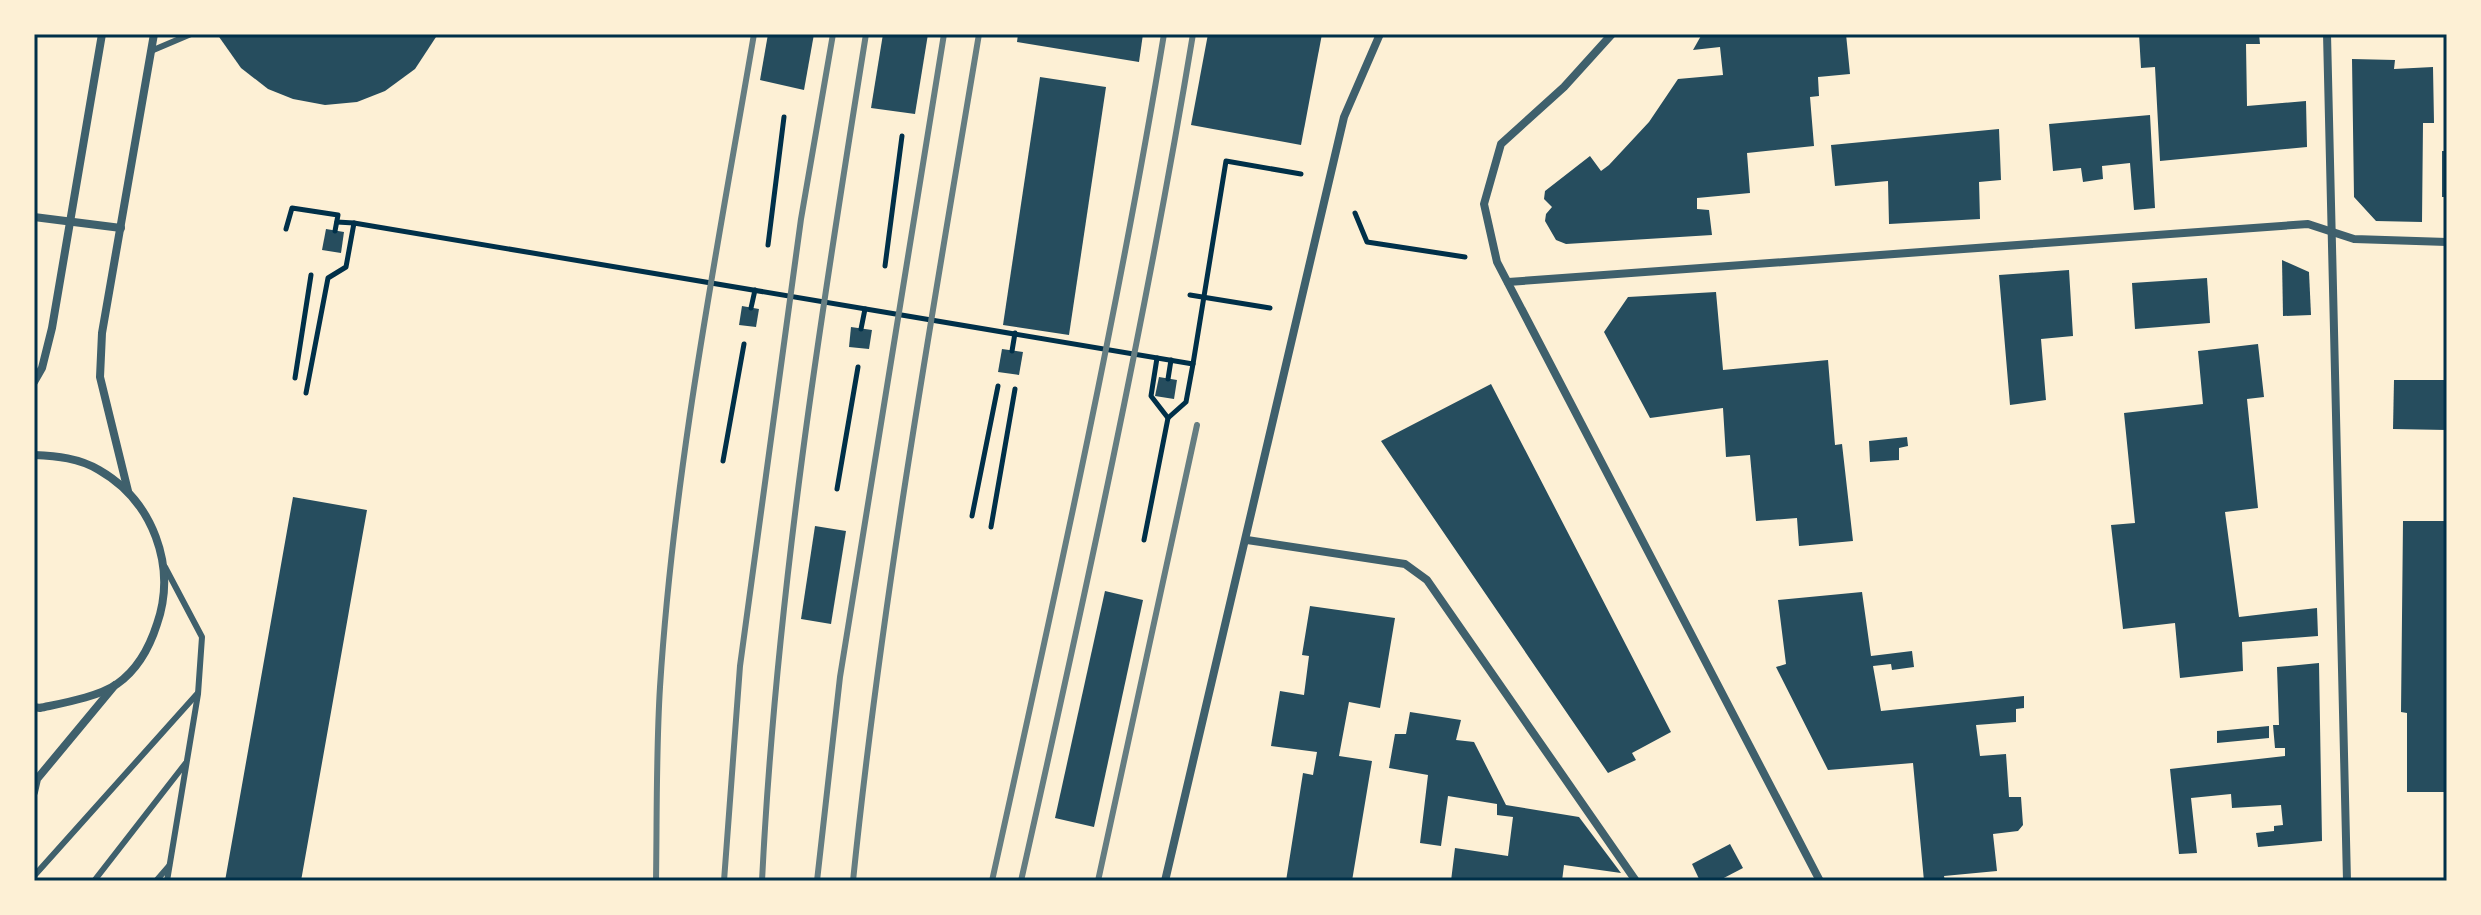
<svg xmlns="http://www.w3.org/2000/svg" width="2481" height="915" viewBox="0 0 2481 915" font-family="'Times New Roman',serif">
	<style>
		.building { fill: #264d5e }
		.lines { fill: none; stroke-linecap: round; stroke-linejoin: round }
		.path { stroke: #003049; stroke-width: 5 }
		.service { stroke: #3f606c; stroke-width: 6 }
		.minor { stroke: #3f606c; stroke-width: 8 }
		.rail { stroke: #657d81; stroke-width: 6 }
		.neatline { fill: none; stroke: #003049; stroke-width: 3 }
	</style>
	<rect width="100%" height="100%" fill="#fdf0d5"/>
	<g class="building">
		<polygon points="217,34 438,34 415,69 385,91 357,102 325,105 293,99 268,89 241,68"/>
		<polygon points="768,34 814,34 804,90 760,80"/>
		<polygon points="883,34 928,34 915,114 871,108"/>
		<polygon points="1018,34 1143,34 1139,62 1017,42"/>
		<polygon points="1208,34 1322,34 1301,145 1191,125"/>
		<polygon points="1702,34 1846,34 1850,74 1818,77 1819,96 1810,97 1814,146 1747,153 1750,193 1697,198 1697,209 1709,210 1712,235 1566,244 1556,240 1545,221 1546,214 1552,207 1544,199 1545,191 1590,156 1601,171 1609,165 1649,122 1678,79 1723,75 1720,47 1693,50"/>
		<polygon points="2139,34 2259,34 2260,44 2246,44 2247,106 2306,101 2307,147 2160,161 2155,67 2141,68"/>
		<polygon points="2352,59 2395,60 2394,69 2433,67 2434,123 2423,123 2422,222 2376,221 2354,197"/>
		<polygon points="1040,77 1106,87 1069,335 1003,325"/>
		<polygon points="2150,115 2155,208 2134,210 2130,163 2102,166 2103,179 2083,182 2081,168 2053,171 2049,124"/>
		<polygon points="1999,129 2001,180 1979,182 1980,219 1889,224 1888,181 1835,186 1831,145"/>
		<rect x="2442" y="151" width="5" height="46"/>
		<polygon points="326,229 344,232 341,253 322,250"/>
		<polygon points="2282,260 2309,272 2311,315 2283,316"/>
		<polygon points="2069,270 2073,336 2041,339 2046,400 2010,405 1999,275"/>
		<polygon points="2207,278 2210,323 2135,329 2132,283"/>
		<polygon points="1716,292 1723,370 1828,360 1835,445 1842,444 1853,541 1799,546 1797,518 1756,521 1750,455 1726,457 1723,408 1650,418 1604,332 1628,297"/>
		<polygon points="742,306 759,309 756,327 739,325"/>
		<polygon points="851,327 872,330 869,349 849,347"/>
		<polygon points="2258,344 2264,397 2247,399 2258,508 2225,512 2239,617 2317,608 2318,636 2242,642 2243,671 2180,678 2175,623 2123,629 2111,525 2135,523 2124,413 2203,404 2198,351"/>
		<polygon points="1002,349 1023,352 1019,375 998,372"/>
		<polygon points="1159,377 1177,380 1174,399 1155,396"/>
		<polygon points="2394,380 2447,380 2447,430 2393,429"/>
		<polygon points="1491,384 1671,732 1632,753 1636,760 1608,773 1381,441"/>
		<polygon points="1907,437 1908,446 1899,448 1899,460 1870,462 1869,441"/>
		<polygon points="293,497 367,510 352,594 301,881 225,881"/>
		<polygon points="2403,521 2447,521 2447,792 2407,792 2407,713 2401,712"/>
		<polygon points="815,526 846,531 831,624 801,619"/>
		<polygon points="1105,591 1143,600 1094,827 1055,818"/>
		<polygon points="1862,592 1871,656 1912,651 1914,667 1892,670 1891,664 1873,666 1881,711 2024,696 2024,708 2016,709 2016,722 1976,725 1980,756 2006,754 2009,797 2021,797 2023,825 2018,831 1993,834 1997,871 1944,876 1945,881 1924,881 1913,763 1828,770 1776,667 1786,664 1778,600"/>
		<polygon points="1310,606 1395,618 1380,708 1349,702 1339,756 1372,761 1352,881 1286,881 1303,773 1313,775 1317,752 1271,746 1280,691 1304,695 1309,656 1302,655"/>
		<polygon points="2319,663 2322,841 2258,847 2256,833 2274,831 2274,826 2283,825 2281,805 2232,808 2231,794 2191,798 2197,853 2179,854 2170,769 2285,756 2285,748 2275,748 2273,725 2279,725 2277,667"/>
		<polygon points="1410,712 1461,720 1456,740 1474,742 1506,805 1579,817 1621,873 1564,865 1562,881 1451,881 1455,848 1508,856 1513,817 1497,815 1497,804 1448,796 1441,846 1420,843 1428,775 1389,768 1395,734 1406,734"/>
		<polygon points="2269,726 2269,738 2217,743 2217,731"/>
		<polygon points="1730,844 1743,868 1718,881 1700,881 1692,864"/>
	</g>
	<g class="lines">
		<g class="path">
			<polyline points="1355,213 1367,242 1465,257"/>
			<polyline points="337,222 354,223"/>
			<polyline points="286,229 292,208 338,215 335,231"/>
			<polyline points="768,245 784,117"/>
			<polyline points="885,266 902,136"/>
			<polyline points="1190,295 1270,308"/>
			<polyline points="751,308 755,290"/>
			<polyline points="861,329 865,309"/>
			<polyline points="1012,351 1015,333"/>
			<polyline points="1157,358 1151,396 1168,418 1186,402 1193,364"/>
			<polyline points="295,378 311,275"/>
			<polyline points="1168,379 1171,360"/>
			<polyline points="306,393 328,278 346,267 354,223 1193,364 1226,161 1301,174"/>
			<polyline points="723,461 744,344"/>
			<polyline points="837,489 858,367"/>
			<polyline points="972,516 998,386"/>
			<polyline points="991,527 1015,389"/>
			<polyline points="1144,540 1168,418"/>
		</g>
		<g class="service">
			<polyline points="151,51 191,34"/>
			<polyline points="165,567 202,637 198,694 167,881"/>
			<polyline points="34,876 197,694"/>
			<polyline points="94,881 185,764"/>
			<polyline points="156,881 169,866"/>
		</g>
		<g class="minor">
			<polyline points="1612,34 1564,87 1501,144 1484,204 1497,262 1820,881"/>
			<polyline points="2327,34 2347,881"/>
			<polyline points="34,217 121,228"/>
			<polyline points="1508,282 2308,224 2354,239 2447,242"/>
			<polyline points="34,382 42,368 52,328 102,34"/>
			<path d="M 34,455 C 57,456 79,458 99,470 C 153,501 177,566 157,624 C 150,646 137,670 117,684 C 98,697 63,703 40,708 L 34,707"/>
			<polyline points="128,491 100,377 102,333 154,34"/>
			<polyline points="1247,540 1405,564 1427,580 1636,881"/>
			<polyline points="34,792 37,779 115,685"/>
			<polyline points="1165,881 1344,117 1380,34"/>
		</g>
		<g class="rail">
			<path d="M 656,881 C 657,817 656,752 660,687 C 674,467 717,251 754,34"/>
			<polyline points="724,881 740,666 801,219 833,34"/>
			<path d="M 762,881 C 776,597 821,314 866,34"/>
			<polyline points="817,881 840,677 944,34"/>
			<path d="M 853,881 C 882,597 932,316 979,34"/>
			<path d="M 992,881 C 1054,600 1117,318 1164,34"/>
			<path d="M 1021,881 C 1084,600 1146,318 1193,34"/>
			<polyline points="1098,881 1197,425"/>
		</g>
	</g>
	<rect width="2481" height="915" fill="none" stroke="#fdf0d5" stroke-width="72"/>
	<rect x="36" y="36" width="2409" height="843" class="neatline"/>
</svg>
